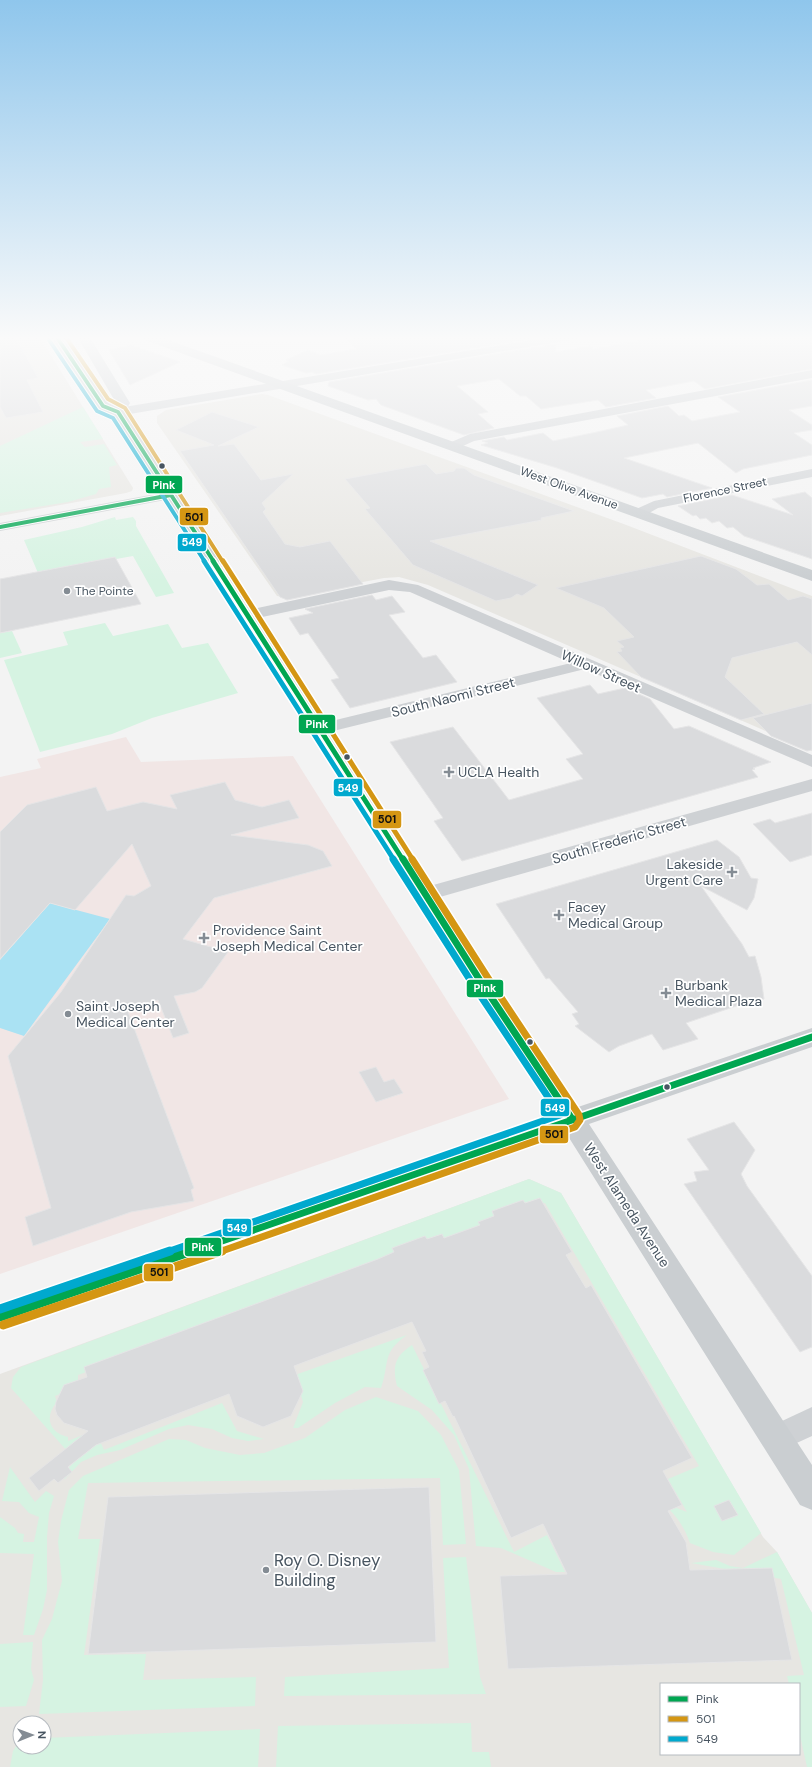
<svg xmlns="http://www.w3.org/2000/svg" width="812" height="1767" viewBox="0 0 812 1767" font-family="'DM Sans',sans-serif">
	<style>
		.commercial { fill: #e7e6e2; fill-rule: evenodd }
		.medical { fill: #f1e6e5 }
		.green { fill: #d6f3e2 }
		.water { fill: #aae2f3 }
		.building { fill: #dadbdd; stroke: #e5e5e6 }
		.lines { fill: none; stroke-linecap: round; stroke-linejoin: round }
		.minor { fill: #ced1d4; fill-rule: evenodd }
		.major { fill: #caced1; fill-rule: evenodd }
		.bus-1-far3-casing { stroke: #fff; stroke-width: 6 }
		.bus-1-far2-casing { stroke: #fff; stroke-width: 8 }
		.bus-1-far1-casing { stroke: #fff; stroke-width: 10 }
		.bus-1-casing { stroke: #fff; stroke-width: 12 }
		.bus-2-far3-casing { stroke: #fff; stroke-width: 6 }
		.bus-2-far2-casing { stroke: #fff; stroke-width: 8 }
		.bus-2-far1-casing { stroke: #fff; stroke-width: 10 }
		.bus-2-casing { stroke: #fff; stroke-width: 12 }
		.bus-3-far3-casing { stroke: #fff; stroke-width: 6 }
		.bus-3-far2-casing { stroke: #fff; stroke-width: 8 }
		.bus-3-far1-casing { stroke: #fff; stroke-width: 10 }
		.bus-3-casing { stroke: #fff; stroke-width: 12 }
		.bus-1-far3 { stroke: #00a651; stroke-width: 4 }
		.bus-1-far2 { stroke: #00a651; stroke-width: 5 }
		.bus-1-far1 { stroke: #00a651; stroke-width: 7 }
		.bus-1 { stroke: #00a651; stroke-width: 9 }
		.bus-2-far3 { stroke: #d49613; stroke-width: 4 }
		.bus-2-far2 { stroke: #d49613; stroke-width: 5 }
		.bus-2-far1 { stroke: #d49613; stroke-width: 7 }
		.bus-2 { stroke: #d49613; stroke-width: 9 }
		.bus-3-far3 { stroke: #00a9ce; stroke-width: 4 }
		.bus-3-far2 { stroke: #00a9ce; stroke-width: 5 }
		.bus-3-far1 { stroke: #00a9ce; stroke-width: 7 }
		.bus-3 { stroke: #00a9ce; stroke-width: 9 }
		.bus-dot { fill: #485561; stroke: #fff; stroke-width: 1.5 }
		.poi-dot { fill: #848c94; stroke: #fff; stroke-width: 1.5 }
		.labels { text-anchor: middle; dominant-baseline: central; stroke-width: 3.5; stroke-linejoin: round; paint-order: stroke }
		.far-street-label { font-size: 12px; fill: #485561; stroke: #fff }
		.far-poi-label { font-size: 12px; fill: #485561; stroke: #fff; text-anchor: start }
		.street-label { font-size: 14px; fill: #485561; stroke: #fff }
		.poi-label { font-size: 14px; fill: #485561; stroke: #fff; text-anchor: start }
		.near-poi-label { font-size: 17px; fill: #485561; stroke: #fff; text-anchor: start }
		.line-badge { stroke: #fff; stroke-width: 1.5 }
		.badge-label { font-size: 11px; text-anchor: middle; font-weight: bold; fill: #fff }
		.pale-badge-label { font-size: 11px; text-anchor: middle; font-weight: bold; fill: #111 }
	</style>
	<rect width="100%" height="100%" fill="#f3f3f3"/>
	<g class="commercial">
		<polygon points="0,336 39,336 133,488 132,491 126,493 0,516"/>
		<polygon points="262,394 268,395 621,523 812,596 812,751 428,585 399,577 384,578 284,597 277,596 157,423 157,416 166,410"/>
		<path d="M 529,1179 L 561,1193 L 763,1537 L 777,1552 L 812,1613 L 812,1767 L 0,1767 L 0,1374 ZM 661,1684 L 799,1684 L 799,1754 L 661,1754 ZM 20,1723 L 44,1723 L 44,1747 L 20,1747 Z"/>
	</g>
	<polygon class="medical" points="126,737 141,762 293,756 509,1099 0,1274 0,777 41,768 37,759"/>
	<g class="green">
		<polygon points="83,407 103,439 80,442 85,447 104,444 117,465 109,467 111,487 99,489 96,494 68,502 0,513 0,446"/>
		<polygon points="115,517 116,520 133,517 136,521 136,526 174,593 156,597 133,556 38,573 24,540 82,527"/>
		<polygon points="105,623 113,636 168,624 182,648 208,643 238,693 152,718 112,734 40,752 4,660 68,645 63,632"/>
		<polygon points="12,631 22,653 0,658 0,633"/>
		<path d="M 529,1179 L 561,1193 L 761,1533 L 734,1555 L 713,1552 L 690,1543 C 684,1526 675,1513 661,1502 L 687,1512 L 668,1479 L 699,1466 L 545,1203 L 78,1375 L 78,1387 L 55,1396 L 57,1402 C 44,1416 49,1433 68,1437 L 68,1441 L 93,1431 L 100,1441 L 104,1450 L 222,1403 L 237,1431 L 264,1439 L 248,1441 L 232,1438 L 212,1429 L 188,1425 L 169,1429 L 120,1450 L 97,1455 L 81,1462 L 65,1479 L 61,1476 L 73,1463 L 68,1452 L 11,1388 L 13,1377 L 21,1367 Z"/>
		<path d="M 407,1335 C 381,1353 390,1363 381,1388 L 365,1387 L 335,1403 L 298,1428 L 293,1428 L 303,1402 L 295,1375 Z"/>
		<path d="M 412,1345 L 514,1552 L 547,1535 L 565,1572 L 556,1572 L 501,1548 L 476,1546 L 469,1469 L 454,1435 L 432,1410 L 397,1386 C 392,1366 395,1356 412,1345 Z"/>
		<polygon points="376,1397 418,1411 441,1435 459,1470 466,1544 443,1545 440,1478 88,1483 78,1539 100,1539 84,1655 146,1654 143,1680 256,1677 255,1706 39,1714 43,1680 42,1640 52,1619 62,1581 58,1542 61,1521 69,1490 83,1476 169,1439 186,1440 205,1448 240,1455 264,1453 305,1438 345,1410"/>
		<polygon points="10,1467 35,1502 46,1491 54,1496 49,1513 47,1537 47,1590 43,1609 34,1635 23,1635 34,1554 0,1553 0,1517 15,1528 18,1533 24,1534 23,1542 34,1542 39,1517 29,1513 19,1502 2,1501"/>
		<polygon points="777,1552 812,1613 812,1767 807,1767 799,1731 799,1684 789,1684 787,1676 804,1675 781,1579 691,1563 716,1560 730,1566 743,1568"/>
		<polygon points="466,1557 480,1677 486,1694 284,1696 285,1677 449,1668 443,1558"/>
		<polygon points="33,1642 31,1669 34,1680 26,1706 0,1707 0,1644"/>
		<polygon points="471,1723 472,1752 489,1752 491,1767 276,1767 278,1726"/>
		<polygon points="260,1729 258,1767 10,1767 13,1751 20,1740 20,1747 44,1747 44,1738"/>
	</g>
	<polygon class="water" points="50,903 110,919 24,1036 0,1028 0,960"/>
	<g class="building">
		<polygon points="0,336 15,336 38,378 27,380 43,412 6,418 0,407"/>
		<polygon points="364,336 549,336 316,374 312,372 306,373 282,365 289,361 286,360 308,350 321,355 356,349 346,339"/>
		<polygon points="643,336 812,336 812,369 705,389 694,381 646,390 656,398 606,407 598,400 541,409 526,396 520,396 499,379 457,386 488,412 478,414 494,428 464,435 381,405 376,399 368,400 328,386 329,382 555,344 556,352 590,346 594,349 648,339"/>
		<polygon points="131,345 163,356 180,362 130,385 109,350"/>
		<polygon points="812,380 812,406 789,410 812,425 812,430 794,433 812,445 812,455 743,469 736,473 698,443 624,458 712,488 667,497 663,494 642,498 557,468 481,445 488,443 482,441 504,437 507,440 543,433 553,441 597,432 628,425 617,416 668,406 679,416 684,415 692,421 740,412 718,397"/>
		<polygon points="212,412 259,427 218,446 234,444 261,480 293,474 262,503 266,509 263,512 285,544 300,547 330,541 363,584 287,600 280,597 180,451 214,445 176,430"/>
		<polygon points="426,464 436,474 454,471 456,468 464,468 474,475 574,511 541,518 542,520 430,541 538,585 522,596 517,594 511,598 496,601 413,565 365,509 370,508 345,479"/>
		<polygon points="805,492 812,498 812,559 744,536 733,527 727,528 719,521 712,523 706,518 700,519 696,515 693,516 678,506 732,495 793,515 772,499"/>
		<polygon points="701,556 736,569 757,585 769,584 788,600 803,596 812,599 812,655 797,642 732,658 725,677 764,714 741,720 641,677 617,652 622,651 620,648 624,647 617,641 634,637 604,608 556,588"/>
		<polygon points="115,557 141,604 0,633 0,579"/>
		<polygon points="372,595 376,600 392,596 405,612 389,615 423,658 436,655 457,682 350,708 331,680 339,678 319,649 308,633 300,635 289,618 313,613 305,609"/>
		<polygon points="590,685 598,694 625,688 650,699 674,729 689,726 771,762 753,768 755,769 752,770 758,777 462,861 434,821 443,818 390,742 453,727 509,800 583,779 566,759 583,754 537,698"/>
		<polygon points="812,703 812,750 807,751 771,736 753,718"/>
		<polygon points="225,782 235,800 262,807 289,800 299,818 231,835 308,845 323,851 332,866 214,898 183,939 228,952 202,988 195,992 174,996 189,1033 173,1038 158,1000 127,1009 194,1188 191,1190 194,1201 131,1212 33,1246 25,1217 51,1208 8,1056 61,992 126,895 134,896 151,886 132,844 75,910 50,903 0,959 0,832 27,805 96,787 107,811 143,802 177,809 170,795"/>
		<polygon points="812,813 812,855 790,862 753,824 770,819 775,823"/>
		<polygon points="717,840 739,857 751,878 758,879 754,898 747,910 701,886 742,944 749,957 755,956 761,977 764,999 748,1002 686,1023 698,1039 663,1050 652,1034 619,1046 609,1052 575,1026 579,1024 572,1014 578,1012 549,978 546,979 496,904"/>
		<polygon points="376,1067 384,1082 394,1079 403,1093 376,1102 359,1072"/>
		<polygon points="734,1122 755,1150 741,1174 747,1186 812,1276 812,1347 800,1352 684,1184 697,1181 694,1172 709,1170 687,1139"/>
		<polygon points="540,1198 572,1252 566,1255 586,1288 591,1285 692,1458 663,1471 682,1505 668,1511 686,1542 690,1570 772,1568 792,1660 508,1669 500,1576 567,1574 543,1524 511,1538 454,1416 453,1417 445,1401 439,1404 423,1370 429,1367 422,1352 426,1351 412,1322 294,1366 303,1391 291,1416 263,1427 237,1416 229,1394 96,1445 68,1467 72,1472 58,1483 54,1479 39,1491 29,1478 88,1431 64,1423 57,1415 55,1409 56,1402 64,1385 87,1377 84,1367 378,1259 394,1252 392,1248 425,1236 427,1239 442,1234 444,1238 480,1225 478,1222 494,1216 492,1211 523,1200 525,1203"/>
		<polygon points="429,1487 436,1642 88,1654 108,1497"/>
		<polygon points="729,1500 738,1515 722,1521 714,1506"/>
	</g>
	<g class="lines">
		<g class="minor">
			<polygon points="557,336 582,336 576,339 118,416 112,412 118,408"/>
			<polygon points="812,370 812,378 474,441 454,450 447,446 449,443 470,434"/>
			<polygon points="812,469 812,477 658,508 644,516 634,516 632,513 634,510 654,501"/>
			<polygon points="171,491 176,492 178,495 176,498 0,531 0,523"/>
			<polygon points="389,580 418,585 812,755 812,767 585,669 321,734 315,733 312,729 315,725 571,663 410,592 389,590 248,620 242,618 240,615 242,612 248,610"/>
			<polygon points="812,779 812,791 426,901 419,899 416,894 419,889"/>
			<polygon points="812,1407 812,1436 777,1452 767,1448 763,1438 767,1428"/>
		</g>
		<g class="major">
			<polygon points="50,336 62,336 108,403 115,406 116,403 77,336 89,336 130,403 125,412 489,976 578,1107 812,1028 812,1047 589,1124 812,1465 812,1510 800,1505 566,1133 0,1330 0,1304 555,1115 473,988 113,415 98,409"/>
			<polygon points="140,336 157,336 812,570 812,581 142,339"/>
		</g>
		<g class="bus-1-far3-casing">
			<g id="bus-1-far3">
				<polyline points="56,336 103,406 118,412 214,562"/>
				<polyline points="0,527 171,495"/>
			</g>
		</g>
		<g class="bus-1-far2-casing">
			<polyline id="bus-1-far2" points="213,561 403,860"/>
		</g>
		<g class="bus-1-far1-casing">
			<g id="bus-1-far1">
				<polyline points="403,859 481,982 572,1119"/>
				<polyline points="190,1252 812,1037"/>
			</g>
		</g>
		<g class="bus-1-casing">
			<polyline id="bus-1" points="0,1317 192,1251"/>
		</g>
		<g class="bus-2-far3-casing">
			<polyline id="bus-2-far3" points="65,336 108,399 125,408 223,562"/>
		</g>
		<g class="bus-2-far2-casing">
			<polyline id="bus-2-far2" points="223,561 413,860"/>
		</g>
		<g class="bus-2-far1-casing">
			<polyline id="bus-2-far1" points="219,1252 575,1127 580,1120 579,1115 488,978 412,859"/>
		</g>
		<g class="bus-2-casing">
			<polyline id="bus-2" points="3,1325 222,1251"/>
		</g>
		<g class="bus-3-far3-casing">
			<polyline id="bus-3-far3" points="49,340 97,411 113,418 205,562"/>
		</g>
		<g class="bus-3-far2-casing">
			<polyline id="bus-3-far2" points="204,561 394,860"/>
		</g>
		<g class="bus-3-far1-casing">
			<polyline id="bus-3-far1" points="167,1252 560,1115 474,986 393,859"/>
		</g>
		<g class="bus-3-casing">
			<polyline id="bus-3" points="0,1309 170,1251"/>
		</g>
		<use href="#bus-1-far3" class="bus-1-far3"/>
		<use href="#bus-1-far2" class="bus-1-far2"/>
		<use href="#bus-1-far1" class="bus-1-far1"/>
		<use href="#bus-1" class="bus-1"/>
		<use href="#bus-2-far3" class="bus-2-far3"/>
		<use href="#bus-2-far2" class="bus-2-far2"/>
		<use href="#bus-2-far1" class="bus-2-far1"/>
		<use href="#bus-2" class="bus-2"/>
		<use href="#bus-3-far3" class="bus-3-far3"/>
		<use href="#bus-3-far2" class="bus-3-far2"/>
		<use href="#bus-3-far1" class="bus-3-far1"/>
		<use href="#bus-3" class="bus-3"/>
	</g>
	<linearGradient id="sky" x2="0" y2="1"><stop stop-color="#8fc6ec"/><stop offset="0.58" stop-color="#fafafa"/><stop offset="1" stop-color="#fafafa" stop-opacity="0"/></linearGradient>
	<rect width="812" height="583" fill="url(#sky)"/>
	<g class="bus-dot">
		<circle cx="162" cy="466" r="3.5"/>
		<circle cx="347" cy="757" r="3.5"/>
		<circle cx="530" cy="1042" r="3.5"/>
		<circle cx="667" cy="1087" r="3.5"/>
	</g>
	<g class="poi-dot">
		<circle cx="67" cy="591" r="4"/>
		<path d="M447 766h4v4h4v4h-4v4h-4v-4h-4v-4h4z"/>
		<path d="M730 866h4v4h4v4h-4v4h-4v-4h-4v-4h4z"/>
		<path d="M557 909h4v4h4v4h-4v4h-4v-4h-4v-4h4z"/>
		<path d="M202 932h4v4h4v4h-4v4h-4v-4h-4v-4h4z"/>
		<path d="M664 987h4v4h4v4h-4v4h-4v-4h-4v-4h4z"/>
		<circle cx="68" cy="1014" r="4"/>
		<circle cx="266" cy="1570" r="4"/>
	</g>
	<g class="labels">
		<g class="far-street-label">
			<text transform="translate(569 488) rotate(20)">West Olive Avenue</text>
			<text transform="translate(725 490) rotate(-12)">Florence Street</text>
		</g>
		<g class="far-poi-label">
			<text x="75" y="591">The Pointe</text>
		</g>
		<g class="street-label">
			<text transform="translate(601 671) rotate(24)">Willow Street</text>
			<text transform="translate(453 697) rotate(-14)">South Naomi Street</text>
			<text transform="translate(619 840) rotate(-16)">South Frederic Street</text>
			<text transform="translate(627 1205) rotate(57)">West Alameda Avenue</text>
		</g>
		<g class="poi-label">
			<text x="458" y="772">UCLA Health</text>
			<text x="723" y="864" text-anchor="end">Lakeside<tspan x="723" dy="16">Urgent Care</tspan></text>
			<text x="568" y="907">Facey<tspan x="568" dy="16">Medical Group</tspan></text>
			<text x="213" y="930">Providence Saint<tspan x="213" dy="16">Joseph Medical Center</tspan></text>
			<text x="675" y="985">Burbank<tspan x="675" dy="16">Medical Plaza</tspan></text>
			<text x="76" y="1006">Saint Joseph<tspan x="76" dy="16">Medical Center</tspan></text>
		</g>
		<g class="near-poi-label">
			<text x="274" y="1560">Roy O. Disney<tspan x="274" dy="20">Building</tspan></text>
		</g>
	</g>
	<g class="line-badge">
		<rect x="145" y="475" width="38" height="19" rx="4" fill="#00a651"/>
		<rect x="179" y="507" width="30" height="19" rx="4" fill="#d49613"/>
		<rect x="177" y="533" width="30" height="19" rx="4" fill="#00a9ce"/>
		<rect x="298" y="714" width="38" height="20" rx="4" fill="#00a651"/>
		<rect x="333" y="778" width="30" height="19" rx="4" fill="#00a9ce"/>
		<rect x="372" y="810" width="30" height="19" rx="4" fill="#d49613"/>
		<rect x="466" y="979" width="38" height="19" rx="4" fill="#00a651"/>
		<rect x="540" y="1098" width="30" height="19" rx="4" fill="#00a9ce"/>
		<rect x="539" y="1125" width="30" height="19" rx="4" fill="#d49613"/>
		<rect x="222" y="1218" width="30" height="19" rx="4" fill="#00a9ce"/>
		<rect x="184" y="1237" width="38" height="20" rx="4" fill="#00a651"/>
		<rect x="143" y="1263" width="31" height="19" rx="4" fill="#d49613"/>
	</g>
	<g class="badge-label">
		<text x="164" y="489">Pink</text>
		<text x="192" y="546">549</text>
		<text x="317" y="728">Pink</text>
		<text x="348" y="792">549</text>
		<text x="485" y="992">Pink</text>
		<text x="555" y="1112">549</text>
		<text x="237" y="1232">549</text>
		<text x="203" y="1251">Pink</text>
	</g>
	<g class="pale-badge-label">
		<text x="194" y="521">501</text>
		<text x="387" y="823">501</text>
		<text x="554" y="1138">501</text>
		<text x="159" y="1276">501</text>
	</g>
	<rect x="660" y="1683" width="140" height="72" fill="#ffffff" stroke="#b6bbc0"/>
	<rect x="668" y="1696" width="20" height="6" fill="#00a651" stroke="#b6bbc0"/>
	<text x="696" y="1703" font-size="12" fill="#485561">Pink</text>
	<rect x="668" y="1716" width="20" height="6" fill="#d49613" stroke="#b6bbc0"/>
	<text x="696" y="1723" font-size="12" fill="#485561">501</text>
	<rect x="668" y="1736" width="20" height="6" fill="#00a9ce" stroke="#b6bbc0"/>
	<text x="696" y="1743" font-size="12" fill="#485561">549</text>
	<g transform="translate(32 1735) rotate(89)"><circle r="19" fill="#ffffff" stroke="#b6bbc0"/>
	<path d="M0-3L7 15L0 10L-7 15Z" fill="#848c94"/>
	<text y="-6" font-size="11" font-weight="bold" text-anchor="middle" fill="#485561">N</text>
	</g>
</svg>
